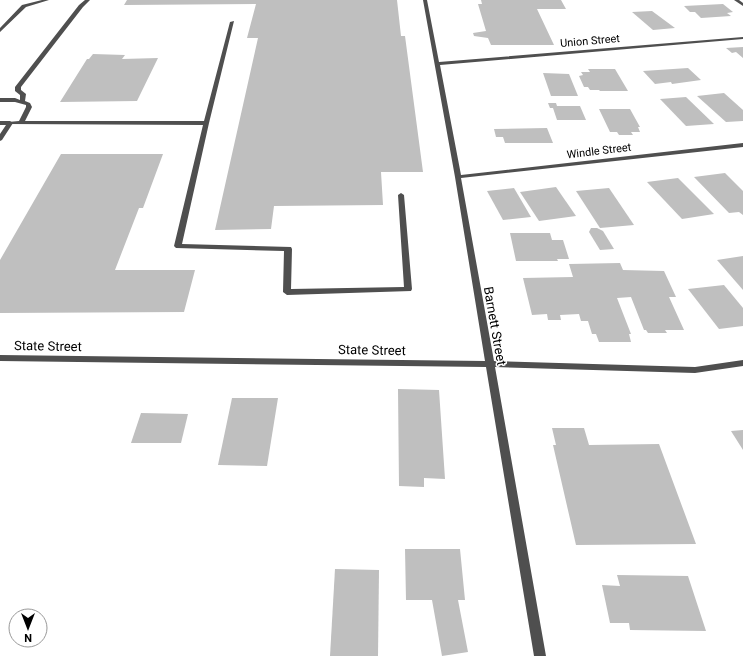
<svg xmlns="http://www.w3.org/2000/svg" width="743" height="656" viewBox="0 0 743 656" font-family="Roboto,sans-serif">
	<style>
		.building { fill: #bfbfbf }
		.lines { fill: none; stroke-linecap: round; stroke-linejoin: round }
		.lane { fill: #4f4f4f; fill-rule: evenodd }
		.street { fill: #4f4f4f; fill-rule: evenodd }
		.labels { text-anchor: middle; dominant-baseline: central; stroke-width: 3; stroke-linejoin: round; paint-order: stroke }
		.far-street-label { font-size: 11px; fill: #000; stroke: #fff }
		.street-label { font-size: 13px; fill: #000; stroke: #fff }
	</style>
	<rect width="100%" height="100%" fill="#fff"/>
	<g class="building">
		<polygon points="127,0 397,0 401,36 405,36 423,172 381,172 383,205 274,206 271,229 215,230 258,38 247,38 256,4 124,5"/>
		<polygon points="481,0 561,0 566,9 537,9 554,45 491,45 488,38 474,36 473,33 486,31 478,4 482,4"/>
		<polygon points="723,4 733,12 727,13 731,16 701,18 695,12 690,12 684,6"/>
		<polygon points="652,11 675,28 653,30 632,12"/>
		<polygon points="743,47 743,58 736,52 732,53 726,48"/>
		<polygon points="93,54 125,55 122,59 158,58 137,101 60,102 87,59 89,59"/>
		<polygon points="688,68 701,80 672,84 671,82 655,84 643,71"/>
		<polygon points="588,69 615,69 628,91 600,91 599,90 590,90 588,87 584,87 579,76 583,75 581,72 590,72"/>
		<polygon points="543,73 569,74 578,96 551,96"/>
		<polygon points="724,93 743,110 743,121 726,122 697,96"/>
		<polygon points="686,97 714,124 686,126 660,99"/>
		<polygon points="548,103 556,103 557,106 580,106 586,120 557,120 553,108 550,108"/>
		<polygon points="599,109 630,109 640,127 638,127 640,132 631,132 633,135 619,135 617,132 610,132"/>
		<polygon points="547,128 553,143 505,143 503,137 496,137 494,129"/>
		<polygon points="61,154 163,154 143,208 139,208 115,270 195,270 184,312 0,313 0,260"/>
		<polygon points="725,173 743,191 743,215 739,212 729,213 694,177"/>
		<polygon points="678,178 714,214 682,219 647,182"/>
		<polygon points="556,187 576,216 539,221 520,192"/>
		<polygon points="514,188 531,217 503,220 487,191"/>
		<polygon points="609,188 634,225 600,228 576,191"/>
		<polygon points="591,228 597,228 603,231 614,249 600,250 589,232"/>
		<polygon points="510,233 550,233 552,240 563,240 569,259 557,259 558,261 516,261"/>
		<polygon points="743,256 743,290 717,260"/>
		<polygon points="620,263 623,270 664,271 676,297 669,297 684,330 665,330 667,333 648,333 646,330 644,330 631,297 617,298 631,334 629,334 631,342 599,342 596,334 592,334 588,321 581,321 579,314 560,315 561,320 548,320 547,314 532,315 523,278 573,277 569,264"/>
		<polygon points="724,285 743,308 743,326 719,329 688,289"/>
		<polygon points="398,389 439,390 445,479 424,478 424,487 399,486"/>
		<polygon points="232,398 278,398 267,466 218,465"/>
		<polygon points="141,413 188,414 181,443 131,443"/>
		<polygon points="552,428 584,428 589,445 659,444 696,544 576,545 553,445 556,445"/>
		<polygon points="743,430 743,450 731,431"/>
		<polygon points="405,549 460,549 465,600 458,600 468,652 442,656 432,600 406,600"/>
		<polygon points="335,569 379,570 378,656 330,656"/>
		<polygon points="617,575 688,576 706,631 630,630 629,623 610,623 602,585 620,586"/>
	</g>
	<g class="lines">
		<g class="lane">
			<polygon points="42,0 49,0 26,7 0,32 0,28 22,5"/>
			<polygon points="85,0 90,0 83,7 21,87 21,90 26,94 25,101 30,103 32,107 25,121 204,121 230,22 234,21 209,123 182,244 291,247 292,249 291,289 404,287 398,195 401,193 404,195 412,289 411,291 287,295 283,292 284,251 176,248 174,246 203,125 8,124 8,122 19,121 26,107 26,105 15,102 0,102 0,98 15,98 20,100 20,95 15,91 15,87 79,5"/>
		</g>
		<g class="street">
			<polygon points="423,0 427,0 439,62 743,37 743,39 440,65 461,175 743,143 743,147 461,178 494,361 695,367 743,360 743,366 695,373 495,367 546,656 534,656 486,367 0,361 0,355 485,361 455,177"/>
			<polygon points="734,0 739,0 743,3 743,6"/>
			<polygon points="0,121 10,121 13,123 2,140 0,141 0,134 6,125 0,125"/>
		</g>
	</g>
	<g class="labels">
		<g class="far-street-label">
			<text transform="translate(590 41) rotate(-5)">Union Street</text>
			<text transform="translate(599 151) rotate(-7)">Windle Street</text>
		</g>
		<g class="street-label">
			<text transform="translate(495 326) rotate(80)">Barnett Street</text>
			<text transform="translate(48 346) rotate(1)">State Street</text>
			<text transform="translate(372 350) rotate(1)">State Street</text>
		</g>
	</g>
	<g transform="translate(28 628) rotate(180)"><circle r="19" fill="#ffffff" stroke="#999999"/>
	<path d="M0-3L7 15L0 10L-7 15Z" fill="#000000"/>
	<text y="-6" font-size="11" font-weight="bold" text-anchor="middle" fill="#000000">N</text>
	</g>
</svg>
